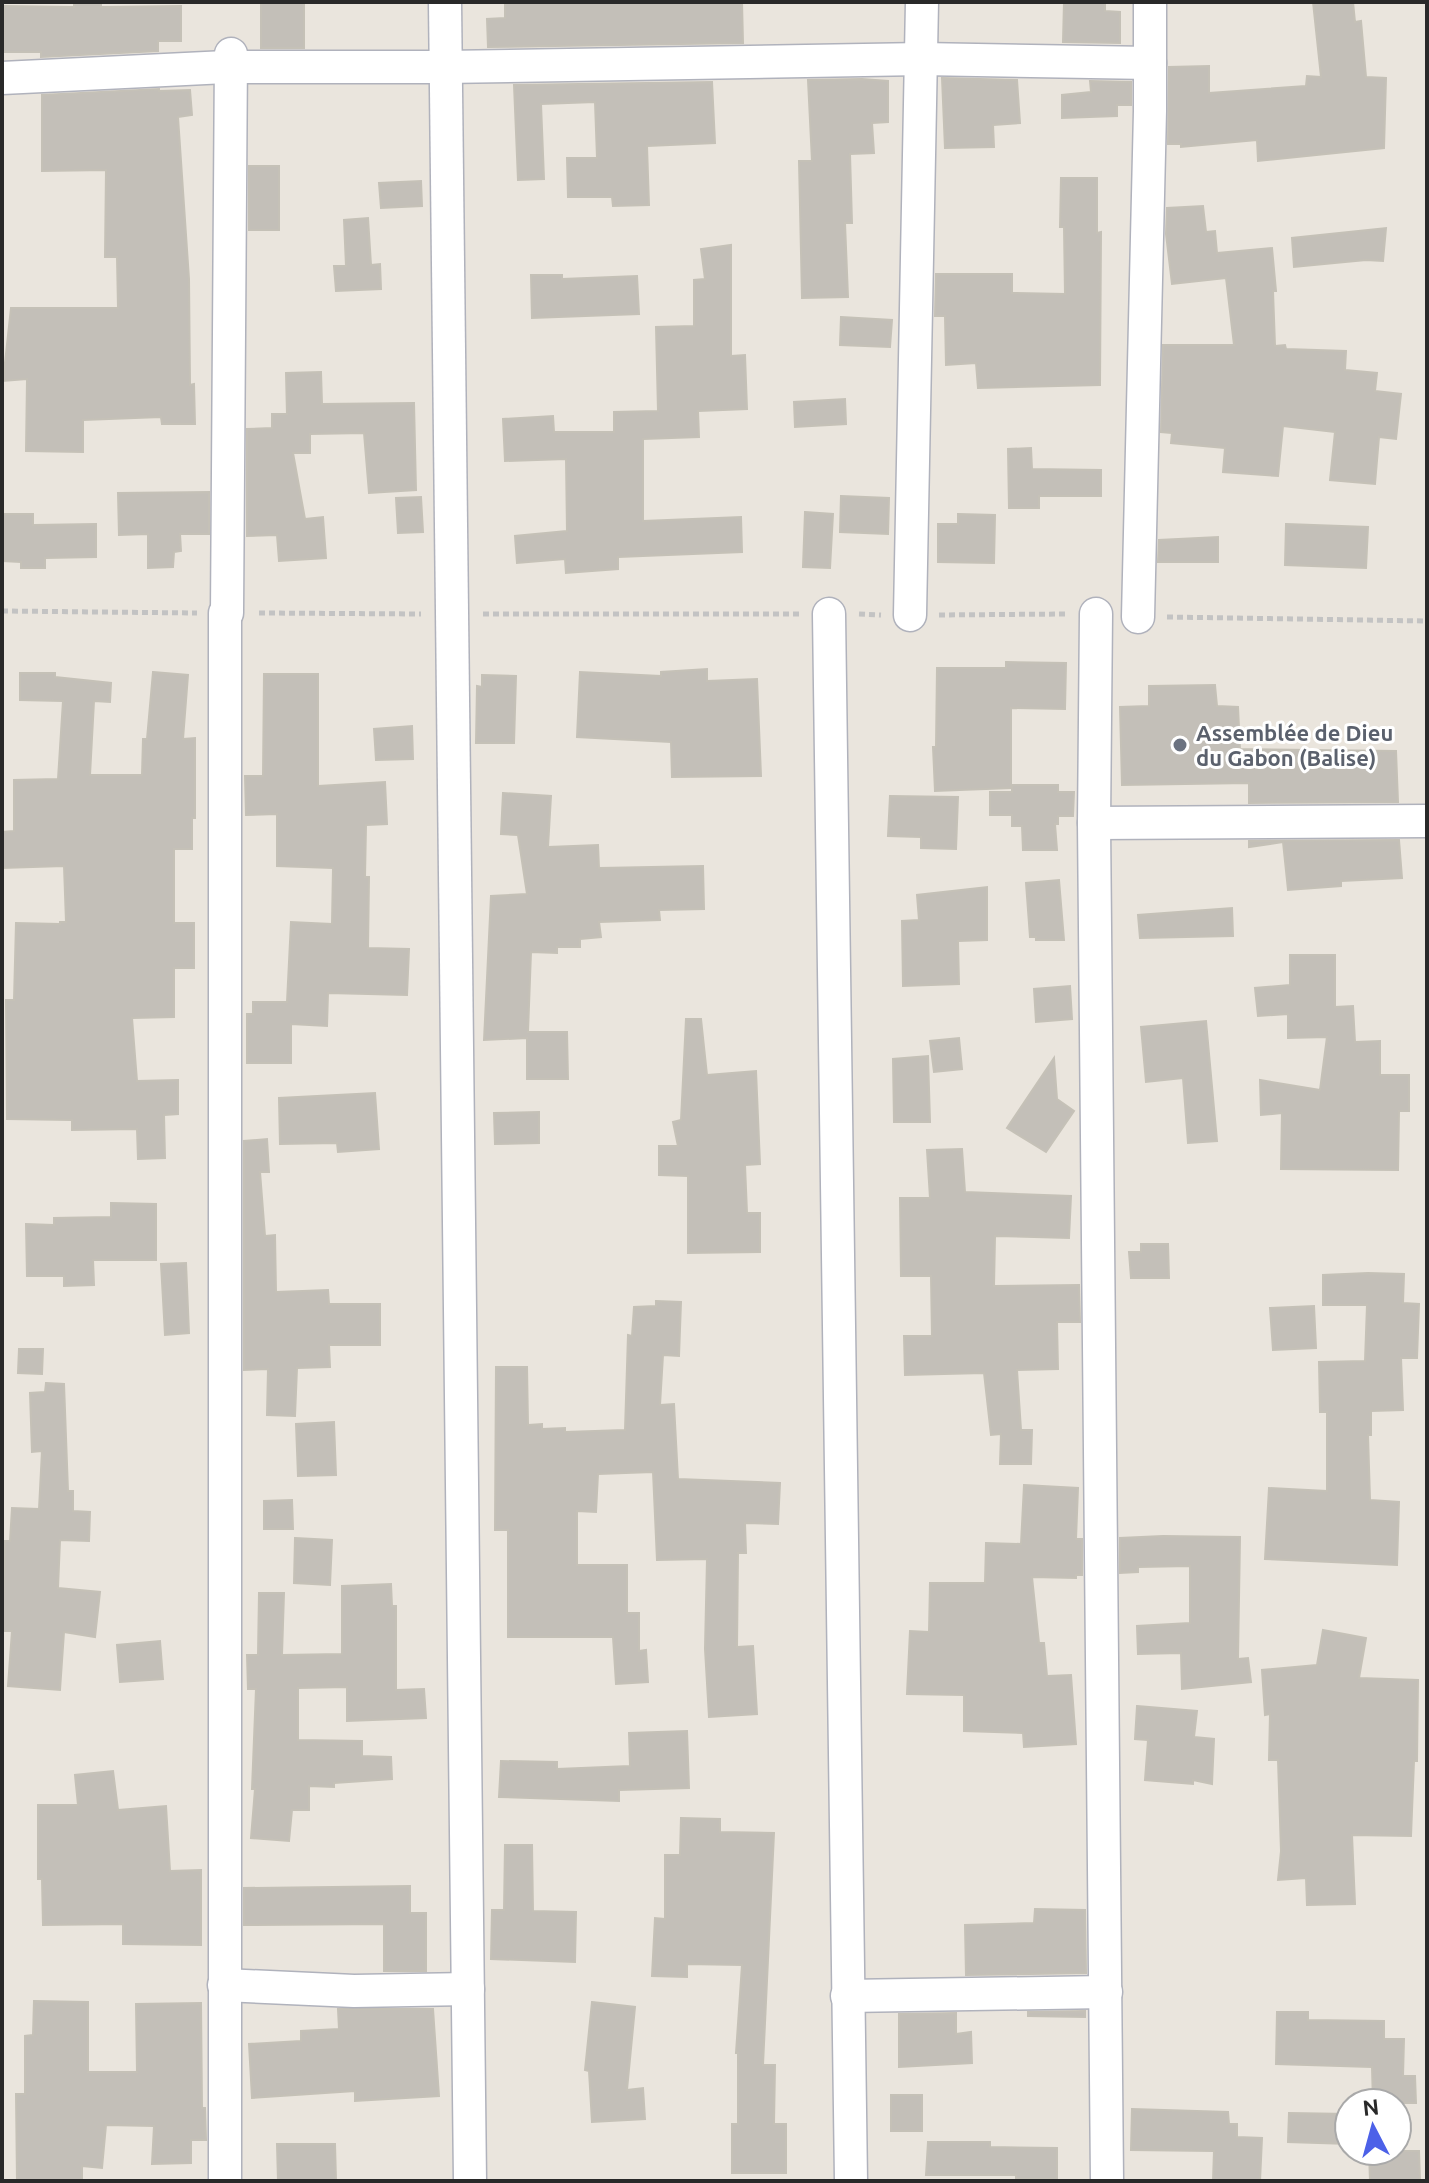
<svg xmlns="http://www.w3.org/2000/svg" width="1429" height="2183" viewBox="0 0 1429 2183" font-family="Ubuntu,sans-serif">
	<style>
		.building { fill: #c3bfb8; stroke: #c5c1b7; stroke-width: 2 }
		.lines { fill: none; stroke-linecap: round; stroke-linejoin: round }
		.minor-casing { stroke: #b0b2bc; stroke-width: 35 }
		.path { stroke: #c3c3c3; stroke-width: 5; stroke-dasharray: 6 4; stroke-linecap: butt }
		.minor { stroke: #fff; stroke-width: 32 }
		.worship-dot { fill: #6b7280; stroke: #fff; stroke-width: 3 }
		.labels { text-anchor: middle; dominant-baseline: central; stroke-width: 6; stroke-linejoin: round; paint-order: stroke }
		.worship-label { font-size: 22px; font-weight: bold; fill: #5b616d; stroke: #fff; text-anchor: start }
	</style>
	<rect width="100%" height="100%" fill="#eae5dd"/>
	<g class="building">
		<polygon points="74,2 101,2 101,7 181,6 181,41 158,41 158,51 41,57 41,52 3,52 4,6 74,7"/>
		<rect x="261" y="2" width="43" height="46"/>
		<polygon points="505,2 742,2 743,43 488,47 487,19 505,18"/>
		<polygon points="1064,2 1105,2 1105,11 1120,12 1120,43 1063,42"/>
		<polygon points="1313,2 1353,2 1355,22 1361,21 1366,77 1386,78 1384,148 1258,161 1257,140 1181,147 1181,144 1168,144 1169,67 1209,66 1209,93 1306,86 1307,76 1321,77"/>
		<polygon points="942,78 1017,80 1020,123 993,125 994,147 945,148"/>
		<polygon points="862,79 888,81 888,122 872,123 874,153 850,154 852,223 845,223 848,297 802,298 799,161 812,161 808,80"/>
		<polygon points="1090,81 1131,82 1131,105 1117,105 1117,116 1062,118 1062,95 1091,92"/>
		<polygon points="712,82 715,143 647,146 649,205 613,206 612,197 568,197 567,158 597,158 595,102 541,104 544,179 518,180 514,85"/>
		<polygon points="159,89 159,91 190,90 192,115 178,117 189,279 190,385 194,384 195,424 162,424 161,417 83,420 83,452 26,451 27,379 3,381 11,308 118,308 117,257 105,257 106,170 42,171 42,95"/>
		<rect x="249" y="166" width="30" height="64"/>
		<polygon points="1061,178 1097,178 1097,233 1101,232 1100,385 978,388 976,363 946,365 945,316 935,316 936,274 1012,274 1012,293 1065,294 1064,227 1060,227"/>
		<polygon points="421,181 422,206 381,208 379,183"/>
		<polygon points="1203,206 1206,232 1215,231 1217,253 1272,248 1276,291 1273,291 1275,346 1285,345 1286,349 1346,351 1345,370 1377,373 1375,391 1401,394 1396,439 1379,437 1375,484 1330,480 1335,432 1283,426 1278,476 1223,472 1225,448 1171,443 1172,433 1161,432 1163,345 1234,345 1226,278 1172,284 1166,234 1167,208"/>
		<polygon points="368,218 371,265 380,264 381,289 336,291 334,266 346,266 344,220"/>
		<polygon points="1386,228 1383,261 1366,260 1294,267 1292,238"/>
		<polygon points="731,245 731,356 745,355 747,409 698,411 699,437 643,439 643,521 741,517 742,552 618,557 618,569 566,573 565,559 517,563 515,536 567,531 566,459 505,461 503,419 553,416 554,432 614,432 614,412 658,411 656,327 694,326 694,280 705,279 701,249"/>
		<polygon points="531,275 562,275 562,279 637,276 639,314 532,318"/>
		<polygon points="841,317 892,320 890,347 840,345"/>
		<polygon points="321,372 322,404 414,403 416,490 369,493 364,433 310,434 310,453 293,453 305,519 323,517 326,558 279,561 277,535 247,536 247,429 272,428 272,414 287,414 286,373"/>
		<polygon points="845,399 846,424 795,427 794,402"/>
		<polygon points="1031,448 1032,469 1101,470 1101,496 1039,496 1039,508 1009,508 1008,449"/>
		<polygon points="209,492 209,534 180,534 181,551 174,552 173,567 148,568 148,534 119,535 118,493"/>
		<polygon points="841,496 889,498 888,534 840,532"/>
		<polygon points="421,497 423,532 398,533 396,498"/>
		<polygon points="805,512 833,514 830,568 803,567"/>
		<polygon points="3,514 33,514 33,525 96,524 96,557 45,558 45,568 21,568 21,562 3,561"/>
		<polygon points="958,514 995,515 994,563 938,562 938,524 958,524"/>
		<polygon points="1286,524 1368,527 1366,568 1285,565"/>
		<polygon points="1218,537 1218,562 1158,562 1159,540"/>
		<polygon points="1006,662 1066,663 1065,709 1011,708 1011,788 935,791 933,747 936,747 937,668 1006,668"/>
		<polygon points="707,669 707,681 757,679 761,776 672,777 671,742 577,737 580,672 661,676 661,672"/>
		<polygon points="153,672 188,675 183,739 195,738 195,818 192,818 192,849 174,849 174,923 194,923 194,968 174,968 174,1017 132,1018 137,1081 178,1080 178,1114 164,1115 165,1158 138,1159 137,1129 72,1130 72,1120 7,1119 6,1000 14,1000 16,923 60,924 60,922 66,922 64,866 2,868 2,832 14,831 14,780 58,779 63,701 20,700 20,673 55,673 55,677 111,683 110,702 94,701 90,775 142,775 143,739 147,739"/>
		<polygon points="264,674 318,674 318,786 385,782 387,824 366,825 365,877 369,877 368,948 409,949 407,995 328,993 327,1026 291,1024 291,1063 247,1063 247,1014 253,1014 253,1002 287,1002 291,922 332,924 333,868 277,866 277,814 246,815 245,776 263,776"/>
		<polygon points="482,675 516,676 514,743 476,743 477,686 482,687"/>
		<polygon points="1215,685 1217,706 1238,707 1240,749 1396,751 1398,802 1249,803 1249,783 1122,785 1120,707 1149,706 1149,686"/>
		<polygon points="412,726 413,759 376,760 374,729"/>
		<polygon points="1012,785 1058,785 1058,792 1074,792 1073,816 1058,816 1058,824 1055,824 1057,850 1023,850 1022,826 1012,826 1012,815 990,815 990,792 1012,792"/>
		<polygon points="503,793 551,796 548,847 598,845 599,868 703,866 704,909 659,910 660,920 599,922 601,937 580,939 580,947 557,947 557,953 531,952 528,1032 567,1032 568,1079 527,1079 527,1038 484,1040 491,896 527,894 518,835 501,834"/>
		<polygon points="890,796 958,797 956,849 921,848 921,837 888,836"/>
		<polygon points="1399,840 1402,878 1341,881 1341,886 1288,890 1283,842 1249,847 1249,841"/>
		<polygon points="1059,880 1064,940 1036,940 1036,937 1030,937 1026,883"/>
		<polygon points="987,887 987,940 958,941 959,984 903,986 902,921 919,920 917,895"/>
		<polygon points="1232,908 1233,936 1140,938 1138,915"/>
		<polygon points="1290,955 1335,955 1335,1007 1353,1006 1355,1042 1380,1041 1380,1075 1409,1075 1409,1111 1399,1111 1398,1170 1281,1169 1282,1113 1261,1115 1260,1080 1320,1090 1327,1037 1288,1038 1288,1014 1258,1016 1255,988 1290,985"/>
		<polygon points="1070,986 1072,1019 1036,1022 1034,989"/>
		<polygon points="686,1019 701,1019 707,1075 756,1071 760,1164 745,1165 747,1213 760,1213 760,1252 688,1253 688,1176 659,1175 659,1146 678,1146 673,1122 681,1120"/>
		<polygon points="1206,1021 1217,1141 1188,1143 1183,1078 1146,1082 1141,1027"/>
		<polygon points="959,1038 962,1069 934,1072 930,1041"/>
		<polygon points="928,1056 930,1122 894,1122 893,1059"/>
		<polygon points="1054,1058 1057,1099 1074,1111 1046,1152 1007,1128"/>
		<polygon points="375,1093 379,1149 338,1152 337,1143 280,1144 279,1098"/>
		<polygon points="539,1112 539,1143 495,1144 494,1113"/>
		<polygon points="267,1139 269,1172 260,1172 265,1236 275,1235 276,1292 328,1290 329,1304 380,1304 380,1345 329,1345 330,1367 297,1368 295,1416 267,1415 268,1369 244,1370 244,1141"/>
		<polygon points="962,1149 965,1192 1071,1196 1069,1238 995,1236 994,1286 1079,1285 1080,1322 1057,1322 1058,1369 1017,1370 1021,1430 1032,1430 1031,1464 1000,1464 1001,1434 991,1435 984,1373 905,1375 904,1336 932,1336 931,1276 901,1276 900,1198 930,1198 927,1150"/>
		<polygon points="111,1203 156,1204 156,1260 93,1260 94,1285 64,1286 64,1276 27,1276 26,1224 54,1225 54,1218 111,1217"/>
		<polygon points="1141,1244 1168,1244 1169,1278 1131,1278 1129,1252 1141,1252"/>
		<polygon points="186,1263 189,1333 165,1335 161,1264"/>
		<polygon points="1368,1273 1404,1274 1403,1303 1419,1304 1417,1358 1401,1358 1403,1410 1371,1411 1371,1435 1368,1435 1370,1500 1399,1502 1397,1565 1265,1559 1269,1488 1327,1491 1327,1412 1320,1412 1319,1362 1365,1361 1367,1305 1323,1305 1323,1275"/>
		<polygon points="656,1301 681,1302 679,1356 663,1355 660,1405 674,1404 678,1479 780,1483 778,1524 745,1523 746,1553 738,1553 737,1647 753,1646 757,1714 709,1717 705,1649 707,1559 657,1560 653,1472 598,1474 596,1512 577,1511 577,1565 627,1565 627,1613 639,1613 639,1651 646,1650 648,1682 616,1684 613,1637 508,1637 508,1530 495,1530 496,1367 527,1367 528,1425 542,1424 542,1429 565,1428 565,1432 625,1430 628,1335 632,1336 634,1307 656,1306"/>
		<polygon points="1314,1306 1316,1348 1273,1350 1270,1308"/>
		<polygon points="19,1349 43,1349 42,1374 18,1373"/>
		<polygon points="46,1383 64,1384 68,1491 73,1491 73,1511 90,1512 89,1541 60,1540 58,1588 100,1592 95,1637 64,1632 60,1690 8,1686 12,1631 2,1631 5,1541 10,1541 12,1508 39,1509 42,1451 32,1452 30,1393 45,1392"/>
		<polygon points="334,1422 336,1475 298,1476 296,1424"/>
		<polygon points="1024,1485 1078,1488 1076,1539 1082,1539 1082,1575 1076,1575 1076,1578 1032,1577 1039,1643 1044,1643 1047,1676 1071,1675 1076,1744 1024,1747 1023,1733 964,1731 964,1695 907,1694 910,1631 929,1632 930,1583 985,1583 986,1543 1021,1544"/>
		<polygon points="292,1500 293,1529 264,1529 264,1501"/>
		<polygon points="1163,1536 1240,1537 1238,1659 1248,1658 1251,1682 1182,1689 1181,1653 1138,1654 1137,1626 1190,1623 1190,1566 1138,1567 1138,1572 1120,1573 1120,1538"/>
		<polygon points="295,1538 332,1540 330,1585 294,1583"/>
		<polygon points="391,1584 392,1606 396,1606 396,1690 424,1689 426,1718 347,1721 347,1687 298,1688 298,1740 362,1741 362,1756 391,1757 392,1779 334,1783 334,1787 309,1786 309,1810 292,1810 289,1841 251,1838 255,1789 252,1789 256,1689 248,1689 247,1655 258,1655 259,1593 284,1593 282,1655 342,1654 342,1586"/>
		<polygon points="1323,1630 1366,1638 1359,1678 1418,1680 1417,1761 1414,1761 1411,1836 1352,1835 1355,1904 1307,1905 1306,1878 1278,1880 1281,1851 1278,1760 1269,1760 1270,1714 1265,1715 1262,1670 1317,1665"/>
		<polygon points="160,1641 163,1679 120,1682 117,1645"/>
		<polygon points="1137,1706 1197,1711 1194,1737 1214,1739 1212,1784 1193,1780 1193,1784 1145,1780 1148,1740 1135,1739"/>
		<polygon points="687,1731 689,1788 619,1790 619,1801 499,1797 501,1761 557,1762 557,1769 630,1766 629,1733"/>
		<polygon points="113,1771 118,1810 166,1806 170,1871 201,1870 201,1945 123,1944 123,1924 43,1925 42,1879 38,1879 38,1805 78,1805 75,1775"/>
		<polygon points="681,1818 720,1819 720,1832 774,1833 763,2065 775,2065 774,2124 786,2124 786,2173 732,2173 732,2124 738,2124 738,2053 736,2053 742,1965 687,1964 687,1977 652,1976 655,1918 665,1919 665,1855 680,1855"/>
		<polygon points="505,1845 532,1845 533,1911 576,1912 575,1962 491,1959 492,1910 504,1910"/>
		<polygon points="410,1886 410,1913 426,1913 426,1971 384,1971 384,1924 244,1925 244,1888"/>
		<polygon points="1035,1909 1085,1910 1086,1973 966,1975 965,1925 1034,1923"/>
		<polygon points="34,2001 88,2002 88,2072 137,2072 136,2004 201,2003 202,2108 205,2108 206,2140 191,2140 191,2163 152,2164 154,2126 106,2125 102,2168 82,2166 82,2181 17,2181 16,2094 25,2094 25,2036 33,2035"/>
		<polygon points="592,2002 635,2007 627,2090 643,2088 645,2119 592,2122 589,2071 585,2070"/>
		<polygon points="338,2009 433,2009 439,2096 355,2101 355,2091 252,2098 249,2044 301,2041 301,2031 339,2029"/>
		<polygon points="1085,2011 1085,2017 1028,2016 1028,2012"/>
		<polygon points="1277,2012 1308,2012 1308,2020 1384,2021 1384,2039 1404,2039 1403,2076 1415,2076 1416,2103 1373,2103 1372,2067 1276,2064"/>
		<polygon points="956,2013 956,2034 971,2032 972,2063 899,2067 899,2014"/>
		<rect x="891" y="2095" width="31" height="36"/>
		<polygon points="1132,2109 1228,2112 1229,2124 1237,2124 1237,2137 1262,2138 1260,2181 1213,2181 1214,2151 1131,2150"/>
		<polygon points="1289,2113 1349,2114 1349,2144 1288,2142"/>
		<polygon points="928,2142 990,2142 990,2147 1057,2148 1057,2179 1016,2179 1016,2175 926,2175"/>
		<polygon points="277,2144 335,2144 336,2181 278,2181"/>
		<polygon points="1369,2151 1419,2151 1420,2181 1370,2181"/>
	</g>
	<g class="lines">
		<g class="minor-casing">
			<g id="minor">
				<polyline points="445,2 470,2181"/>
				<polyline points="2,78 226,67 444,67 922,59 1150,63"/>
				<polyline points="227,613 231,54"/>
				<polyline points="829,614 851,2181"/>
				<polyline points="1096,614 1094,823 1107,2181"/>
				<polyline points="910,615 922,2"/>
				<polyline points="1138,617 1150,111 1150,2"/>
				<polyline points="1094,823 1427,821"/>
				<polyline points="224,1985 354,1991 468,1989"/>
				<polyline points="847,1996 1106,1992"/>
				<polyline points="225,2181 225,613"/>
			</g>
		</g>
		<g class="path">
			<polyline points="2,611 197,613"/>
			<polyline points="259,613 421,614"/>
			<polyline points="483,614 801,614"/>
			<polyline points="859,614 881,615"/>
			<polyline points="939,615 1065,614"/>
			<polyline points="1167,617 1427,621"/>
		</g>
		<use href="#minor" class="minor"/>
	</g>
	<circle class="worship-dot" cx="1180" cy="745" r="8"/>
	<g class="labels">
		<g class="worship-label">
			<text x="1196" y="732">Assemblée de Dieu<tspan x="1196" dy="25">du Gabon (Balise)</tspan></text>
		</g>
	</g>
	<rect width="1429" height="2183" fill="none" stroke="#292929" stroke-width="8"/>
	<g transform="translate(1373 2127) rotate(354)"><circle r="38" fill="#ffffff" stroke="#a9a9a9" stroke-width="2"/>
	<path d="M0-6L14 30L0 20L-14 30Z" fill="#4c61e8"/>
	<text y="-12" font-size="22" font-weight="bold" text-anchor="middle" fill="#292929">N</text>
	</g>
</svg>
